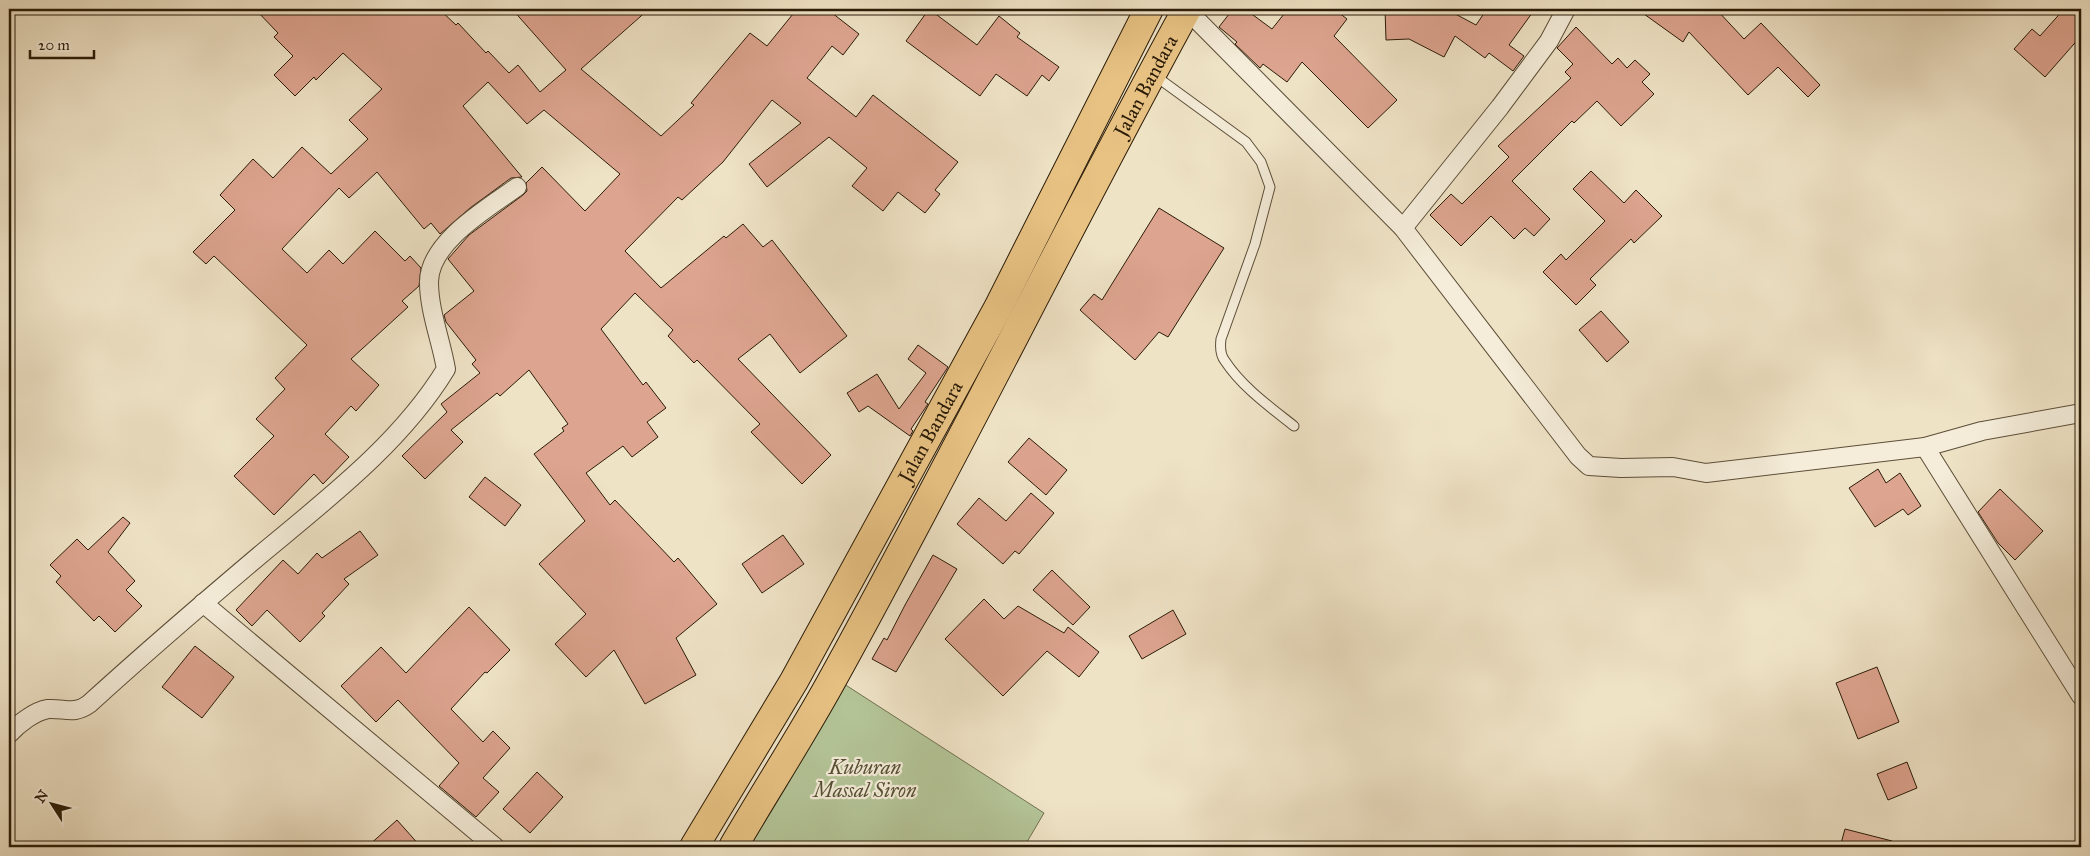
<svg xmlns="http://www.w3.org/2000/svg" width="2090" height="856" viewBox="0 0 2090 856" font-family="'IM FELL Great Primer',serif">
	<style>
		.green { fill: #b4c598; stroke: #707050 }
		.building { fill: #dda48f; stroke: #2b1c08 }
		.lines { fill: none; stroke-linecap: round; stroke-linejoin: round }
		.service-casing { stroke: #5c4e38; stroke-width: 11 }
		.minor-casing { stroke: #5c4e38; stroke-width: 20 }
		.trunk-casing { stroke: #2b1c08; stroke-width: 30 }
		.service { stroke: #f5edda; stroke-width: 9 }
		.minor { stroke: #f5edda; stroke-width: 18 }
		.trunk { stroke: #e8c283; stroke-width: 28 }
		.labels { text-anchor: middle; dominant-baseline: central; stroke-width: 4.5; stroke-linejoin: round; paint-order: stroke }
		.street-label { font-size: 20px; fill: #2b1c08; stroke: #f5edda }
		.park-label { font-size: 20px; font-style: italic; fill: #544f33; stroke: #f5edda }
	</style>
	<rect width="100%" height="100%" fill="#efe3c6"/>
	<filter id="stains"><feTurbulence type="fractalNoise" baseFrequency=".004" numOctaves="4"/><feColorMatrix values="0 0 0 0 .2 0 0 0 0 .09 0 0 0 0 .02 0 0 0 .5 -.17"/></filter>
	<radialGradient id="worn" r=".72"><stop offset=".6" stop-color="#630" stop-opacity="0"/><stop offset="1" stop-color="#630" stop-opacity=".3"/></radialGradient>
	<polygon class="green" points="841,682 1044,813 1024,847 743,847"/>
	<g class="building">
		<polygon points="255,9 439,9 456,25 458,23 486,53 488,51 509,73 518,65 540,92 566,70 512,9 649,9 581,69 661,136 694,105 691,103 750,33 767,46 797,9 827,9 859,34 843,55 832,46 807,78 856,117 873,95 958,162 935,190 940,194 925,213 898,192 883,211 852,186 867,168 829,137 767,187 749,164 801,123 772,100 723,162 682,200 678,197 625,251 661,288 724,236 726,238 743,224 763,247 772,240 847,336 800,373 770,334 738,359 831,455 802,484 751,432 760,424 697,360 694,363 668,336 673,330 635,293 601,329 643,385 646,382 666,408 647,422 658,437 632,457 623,446 586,473 610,505 615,500 674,562 678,558 717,604 676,638 696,675 645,704 614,650 586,677 555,644 586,614 539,564 585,521 534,454 564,431 562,428 568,424 529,370 500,396 497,393 451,430 463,442 425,479 402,456 447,412 441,404 480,373 472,364 476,360 446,322 444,315 474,291 448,259 469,235 523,195 527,191 526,183 542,167 585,211 620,174 544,110 527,124 488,82 463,106 522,177 511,178 470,208 440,234 431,223 424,229 377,172 349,198 339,188 282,249 307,273 329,250 343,264 375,231 405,261 410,256 421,268 419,286 402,301 408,307 351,359 379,385 356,411 351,406 325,434 349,457 323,484 314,474 274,515 234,476 274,436 256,419 285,389 275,378 307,345 214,256 206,264 193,252 235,210 220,195 253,159 273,178 302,147 331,174 368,139 349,120 382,89 343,53 316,80 314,77 295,96 274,75 293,56 274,37 278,33"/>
		<polygon points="929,9 977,45 999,16 1020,33 1017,37 1059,67 1049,81 1042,75 1027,96 996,74 980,96 906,41"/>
		<polygon points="1233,9 1245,9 1272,29 1288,9 1334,9 1347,19 1334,36 1397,100 1368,128 1302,62 1287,82 1263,64 1260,68 1235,44 1237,42 1219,27"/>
		<polygon points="1385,9 1446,9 1476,25 1487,9 1535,9 1509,45 1524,56 1513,71 1489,53 1485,58 1455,36 1444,57 1409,39 1386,40"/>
		<polygon points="1637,9 1716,9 1744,39 1761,23 1820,85 1808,97 1778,67 1748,95 1689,32 1683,42"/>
		<polygon points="2064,9 2070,9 2081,19 2081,36 2045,77 2014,49 2032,29 2040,36"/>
		<polygon points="1576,27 1612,64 1618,58 1627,68 1635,60 1650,74 1642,82 1654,94 1621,126 1597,101 1574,123 1572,121 1512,181 1550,219 1534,236 1525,228 1514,239 1491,216 1461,246 1430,215 1451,194 1462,204 1509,157 1498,146 1571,78 1565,72 1573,64 1557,48"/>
		<polygon points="1591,171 1624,203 1636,190 1662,216 1634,243 1631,239 1590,279 1596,285 1576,305 1543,272 1561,254 1566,260 1605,221 1573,189"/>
		<polygon points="1159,208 1224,248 1168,337 1159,332 1135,360 1080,310 1094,294 1102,300"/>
		<polygon points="1601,311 1629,342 1607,362 1579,330"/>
		<polygon points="918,345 948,367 925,402 928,404 911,429 913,431 910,436 868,406 859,412 847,393 877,374 899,409 926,373 908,359"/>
		<polygon points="1029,438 1067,470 1046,495 1008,462"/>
		<polygon points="1878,469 1886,483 1900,473 1921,506 1908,515 1903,509 1875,527 1849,488"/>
		<polygon points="485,477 521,505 505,526 469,497"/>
		<polygon points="2000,489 2043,531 2015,560 1998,543 1978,512"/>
		<polygon points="1031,493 1054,513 1019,554 1015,551 1003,564 957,524 979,498 1006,521"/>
		<polygon points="123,517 130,523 108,552 135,581 126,590 142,606 115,632 99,616 94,621 56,582 61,576 50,565 77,539 88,550"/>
		<polygon points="360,531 378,555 344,579 349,584 322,613 325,616 300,642 267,610 252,626 236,610 283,560 298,574 317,553 322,558"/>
		<polygon points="783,535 804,564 762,593 742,564"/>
		<polygon points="933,555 957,569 896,672 872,659 884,638 887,640 905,605"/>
		<polygon points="1052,570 1090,607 1073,625 1033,590"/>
		<polygon points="984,599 1004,619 1018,606 1064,633 1068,627 1099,652 1079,677 1047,651 1003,696 945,639"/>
		<polygon points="469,607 510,650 487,673 485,672 451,709 483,742 493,731 510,748 483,778 499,792 476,817 439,786 459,763 398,700 376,722 341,686 381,647 406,673"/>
		<polygon points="1173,610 1186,634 1142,659 1129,636"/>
		<polygon points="195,646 234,677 202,718 162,687"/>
		<polygon points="1877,667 1899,722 1858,739 1836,683"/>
		<polygon points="1907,762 1917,788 1888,800 1877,774"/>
		<polygon points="537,772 563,797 530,833 503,809"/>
		<polygon points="397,820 421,847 367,847"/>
		<polygon points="1845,829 1892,841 1891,847 1840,847"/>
	</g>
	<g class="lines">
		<g class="service-casing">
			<path id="service" d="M 1154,75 L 1246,142 L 1261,162 L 1270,187 L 1255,244 L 1221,339 C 1220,347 1220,355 1225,361 C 1242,387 1270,407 1294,426"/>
		</g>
		<g class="minor-casing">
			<g id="minor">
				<polyline points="1187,10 1403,228 1578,456 1589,466 1621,468 1673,467 1706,473 1925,447 1982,431 2081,413"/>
				<polyline points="1403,228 1500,107 1549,41 1566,9"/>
				<polyline points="1925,447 2081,696"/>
				<polyline points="203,603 495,847"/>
				<path d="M 9,734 C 18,724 35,711 48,709 C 65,708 74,715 89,704 C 145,653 202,604 260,555 C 326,500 401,443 446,369 C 441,340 429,311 429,282 C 429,242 488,208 517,187"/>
			</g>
		</g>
		<g class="trunk-casing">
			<g id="trunk">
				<path id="s1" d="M 694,847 L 794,681 L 998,308 L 1149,9"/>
				<path id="s2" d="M 733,847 C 765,792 800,738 831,682 C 954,460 1065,232 1187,9"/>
			</g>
		</g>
		<use href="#service" class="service"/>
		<use href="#minor" class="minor"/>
		<use href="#trunk" class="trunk"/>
	</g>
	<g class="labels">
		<g class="street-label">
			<text stroke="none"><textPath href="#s2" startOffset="866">Jalan Bandara</textPath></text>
			<text stroke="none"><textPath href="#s1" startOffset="478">Jalan Bandara</textPath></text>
		</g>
		<g class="park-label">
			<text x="865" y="767">Kuburan<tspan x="865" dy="23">Massal Siron</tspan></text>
		</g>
	</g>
	<rect width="2090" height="856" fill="none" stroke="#efe3c6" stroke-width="30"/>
	<rect x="10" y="10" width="2070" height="836" fill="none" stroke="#2b1c08" stroke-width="2.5"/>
	<rect x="15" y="15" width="2060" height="826" fill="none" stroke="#2b1c08"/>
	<g transform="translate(52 804) rotate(306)" stroke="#f5edda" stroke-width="4" paint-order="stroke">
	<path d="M0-4L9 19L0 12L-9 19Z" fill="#2b1c08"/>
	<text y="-8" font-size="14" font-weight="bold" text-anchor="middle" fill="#2b1c08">N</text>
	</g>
	<path d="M30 50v8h64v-8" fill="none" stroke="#2b1c08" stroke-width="2.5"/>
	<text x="38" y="50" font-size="15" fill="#2b1c08" stroke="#f5edda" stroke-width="4" paint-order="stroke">20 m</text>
	<rect width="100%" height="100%" filter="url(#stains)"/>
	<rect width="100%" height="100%" fill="url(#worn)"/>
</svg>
